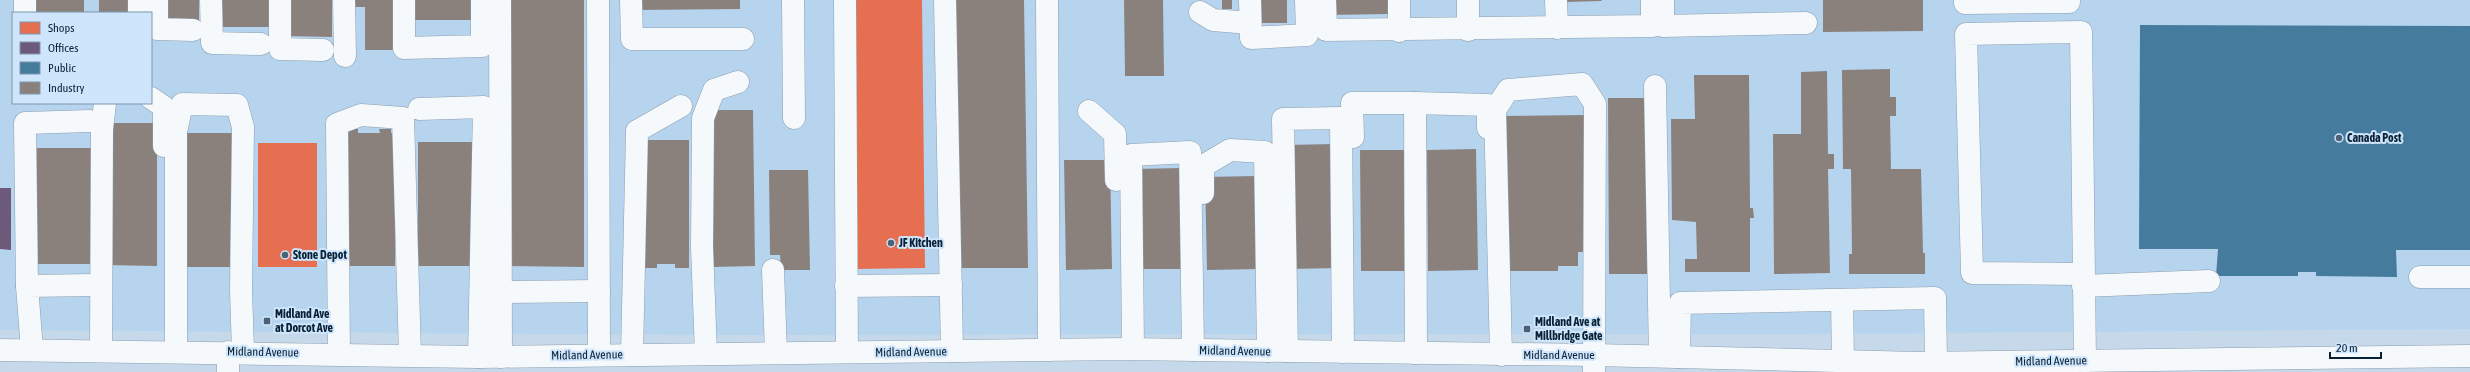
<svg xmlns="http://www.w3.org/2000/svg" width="2470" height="372" viewBox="0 0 2470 372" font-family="'Asap Condensed',sans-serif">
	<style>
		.built { fill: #b7d4ef; fill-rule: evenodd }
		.shops { fill: #e76f51 }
		.offices { fill: #6d597a }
		.public { fill: #457b9d }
		.industry { fill: #8a817c }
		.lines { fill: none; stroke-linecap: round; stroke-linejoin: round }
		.minor-casing { stroke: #8b9eaf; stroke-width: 23 }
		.major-casing { stroke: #8b9eaf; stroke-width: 23 }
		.minor { stroke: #f6f9fc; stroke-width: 22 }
		.major { stroke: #f6f9fc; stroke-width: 22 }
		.poi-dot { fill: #4b6175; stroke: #cee5fb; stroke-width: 1.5 }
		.labels { text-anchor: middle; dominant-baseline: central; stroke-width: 4; stroke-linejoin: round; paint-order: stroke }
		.poi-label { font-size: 12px; font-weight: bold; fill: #092135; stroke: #cee5fb; text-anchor: start }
		.street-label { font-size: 12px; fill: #092135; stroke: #cee5fb }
	</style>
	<rect width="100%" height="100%" fill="#c6d9eb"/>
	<path class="built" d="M 0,0 L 2470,0 L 2470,329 L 1796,334 L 696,335 L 0,330 ZM 13,13 L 151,13 L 151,103 L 13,103 Z"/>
	<g class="shops">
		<polygon points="853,0 922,0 925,268 856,269"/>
		<rect x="258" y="143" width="59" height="124"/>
	</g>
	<polygon class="offices" points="0,188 11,188 11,250 0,249"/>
	<polygon class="public" points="2140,25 2470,26 2470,250 2396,250 2397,277 2316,276 2316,272 2298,272 2298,276 2216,276 2218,249 2139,249"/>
	<g class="industry">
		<rect x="29" y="0" width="55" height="13"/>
		<rect x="99" y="0" width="31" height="13"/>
		<rect x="161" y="0" width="38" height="21"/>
		<rect x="215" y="0" width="54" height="27"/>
		<polygon points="285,0 332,0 332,37 285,36"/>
		<polygon points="347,0 394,0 393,50 365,50 365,7 347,7"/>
		<rect x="409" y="0" width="64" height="20"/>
		<polygon points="504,0 584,0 584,267 503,266"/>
		<polygon points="635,0 740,0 740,9 635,10"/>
		<polygon points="955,0 1024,0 1028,268 958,268"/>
		<polygon points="1124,0 1163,0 1164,76 1125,76"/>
		<rect x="1222" y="0" width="10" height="9"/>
		<polygon points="1256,0 1287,0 1287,23 1257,23"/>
		<polygon points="1326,0 1389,0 1389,14 1326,15"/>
		<polygon points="1564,0 1601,0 1602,1 1564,2"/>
		<polygon points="1823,0 1923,0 1923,31 1823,32"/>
		<polygon points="1890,69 1890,97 1896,97 1896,116 1890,116 1891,169 1921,169 1923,253 1925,253 1925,274 1849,274 1849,254 1852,254 1851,169 1843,169 1842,70"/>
		<polygon points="1827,71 1828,154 1834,154 1834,169 1828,169 1830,273 1774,274 1773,134 1801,134 1801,72"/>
		<polygon points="1694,75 1749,75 1750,208 1753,208 1754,218 1750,218 1750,272 1685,272 1685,259 1697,259 1696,222 1672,220 1671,119 1695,119"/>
		<polygon points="1608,98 1647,98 1648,274 1609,274"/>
		<polygon points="710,110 753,110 755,266 712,267"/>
		<polygon points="1587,115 1588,252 1578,252 1578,266 1558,266 1558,271 1502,271 1500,116"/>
		<polygon points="106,123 157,123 157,266 105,265"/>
		<polygon points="345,129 358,129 358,133 380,133 379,129 391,129 391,133 395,133 395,266 340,266"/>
		<rect x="180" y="133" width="55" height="134"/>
		<polygon points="642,140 689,140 689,268 675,268 675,264 657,264 657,268 642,268"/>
		<polygon points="418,142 476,142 475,266 418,266"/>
		<polygon points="1336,144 1338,268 1288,269 1286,145"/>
		<polygon points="31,148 94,148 93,264 31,264"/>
		<polygon points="1476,149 1478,270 1428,271 1427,150"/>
		<polygon points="1360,150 1409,150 1411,271 1361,271"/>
		<polygon points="1064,160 1110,160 1112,269 1066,270"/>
		<polygon points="1182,168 1184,269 1135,269 1134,169"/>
		<polygon points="769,170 808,170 810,270 781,270 780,255 770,255"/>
		<polygon points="1257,176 1259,269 1207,270 1205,177"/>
	</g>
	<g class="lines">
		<g class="minor-casing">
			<g id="minor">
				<polyline points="25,0 25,13"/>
				<polyline points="157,0 157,29 193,30"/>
				<polyline points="211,0 212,43 261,44"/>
				<polyline points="280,0 280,49 323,50"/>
				<polyline points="344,0 345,56"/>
				<polyline points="404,0 404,48 482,46 482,0"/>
				<polyline points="500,0 501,357"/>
				<polyline points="598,0 599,355"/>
				<polyline points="631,0 632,39 743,39"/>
				<polyline points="793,0 794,118"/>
				<polyline points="845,0 847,352"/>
				<polyline points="945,0 952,351"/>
				<polyline points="1047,0 1049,350"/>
				<polyline points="1250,0 1251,38 1307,35 1306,0"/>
				<polyline points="1325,0 1326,30 1652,26 1652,0"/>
				<polyline points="1399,0 1399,31"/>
				<polyline points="1468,0 1468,30"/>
				<polyline points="1556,0 1557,28"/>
				<polyline points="1965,0 1965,3 2069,2 2069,0"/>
				<polyline points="1663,1 1663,26 1806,23"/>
				<polyline points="1200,12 1213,20 1250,23"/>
				<polyline points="139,13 139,0"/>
				<polyline points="1655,86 1660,356"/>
				<polyline points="151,98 164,107 164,146"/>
				<polyline points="419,109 484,107 479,357"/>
				<polyline points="1089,111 1115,134 1116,180"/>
				<polyline points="1353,137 1352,103 1415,103"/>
				<polyline points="1203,193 1203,166 1230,150 1265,152 1268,351"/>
				<polyline points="773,270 776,353"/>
				<polyline points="2084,274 1972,273 1966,34 2081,32 2085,361"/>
				<polyline points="2420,277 2470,277"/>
				<polyline points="27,286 25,123 90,121"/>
				<polyline points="846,286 951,285"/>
				<polyline points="2083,286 2209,281"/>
				<polyline points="501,292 599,291"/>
				<polyline points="1842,300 1843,361"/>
				<polyline points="1133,349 1131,155 1190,152 1193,350"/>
				<polyline points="32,350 27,286 93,285"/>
				<polyline points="101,351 102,129 105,103"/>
				<polyline points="176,351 176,132 182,104 237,105 243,127 241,290 243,352"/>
				<polyline points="1287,351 1283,119 1341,118 1343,352"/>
				<polyline points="228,352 228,372"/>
				<polyline points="1416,353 1415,103 1488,105 1488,128"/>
				<polyline points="339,354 337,124 361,115 403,118 410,355"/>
				<polyline points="706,354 702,247 703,118 714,90 738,82"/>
				<polyline points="632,355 637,131 681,106"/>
				<polyline points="1501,355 1495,110 1508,90 1582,84 1595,104 1594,372"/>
				<polyline points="1679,357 1680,303 1935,298 1936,362"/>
			</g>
		</g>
		<g class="major-casing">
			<polyline id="major" points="0,350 479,357 1125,349 1594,355 1918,363 2470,356"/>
		</g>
		<use href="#minor" class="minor"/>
		<use href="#major" class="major"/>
	</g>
	<g class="poi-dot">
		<circle cx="2339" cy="138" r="4"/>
		<circle cx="891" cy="243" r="4"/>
		<circle cx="285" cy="255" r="4"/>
		<rect x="263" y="317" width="8" height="8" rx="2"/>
		<rect x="1523" y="325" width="8" height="8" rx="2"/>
	</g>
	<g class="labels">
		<g class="poi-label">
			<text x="2347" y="138">Canada Post</text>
			<text x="899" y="243">JF Kitchen</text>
			<text x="293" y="255">Stone Depot</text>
			<text x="275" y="314">Midland Ave<tspan x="275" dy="14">at Dorcot Ave</tspan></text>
			<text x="1535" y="322">Midland Ave at<tspan x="1535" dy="14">Millbridge Gate</tspan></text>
		</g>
		<g class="street-label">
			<text transform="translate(1235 351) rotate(1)">Midland Avenue</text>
			<text transform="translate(263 352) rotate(1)">Midland Avenue</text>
			<text transform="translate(911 352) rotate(-1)">Midland Avenue</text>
			<text transform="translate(587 355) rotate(-1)">Midland Avenue</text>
			<text x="1559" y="355">Midland Avenue</text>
			<text transform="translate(2051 361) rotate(-1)">Midland Avenue</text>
		</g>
	</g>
	<rect x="12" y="12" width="140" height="92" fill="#cee5fb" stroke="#7f97ac"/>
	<rect x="20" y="22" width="20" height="12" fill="#e76f51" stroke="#7f97ac"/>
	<text x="48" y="32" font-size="12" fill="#092135">Shops</text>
	<rect x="20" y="42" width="20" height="12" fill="#6d597a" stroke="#7f97ac"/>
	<text x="48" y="52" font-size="12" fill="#092135">Offices</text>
	<rect x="20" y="62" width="20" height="12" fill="#457b9d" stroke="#7f97ac"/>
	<text x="48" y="72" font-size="12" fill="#092135">Public</text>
	<rect x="20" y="82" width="20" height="12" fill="#8a817c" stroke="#7f97ac"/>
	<text x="48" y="92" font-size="12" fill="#092135">Industry</text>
	<path d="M2330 352v6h51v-6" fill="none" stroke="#092135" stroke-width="2"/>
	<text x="2336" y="352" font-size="12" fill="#092135" stroke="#cee5fb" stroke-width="3" paint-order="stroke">20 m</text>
</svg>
